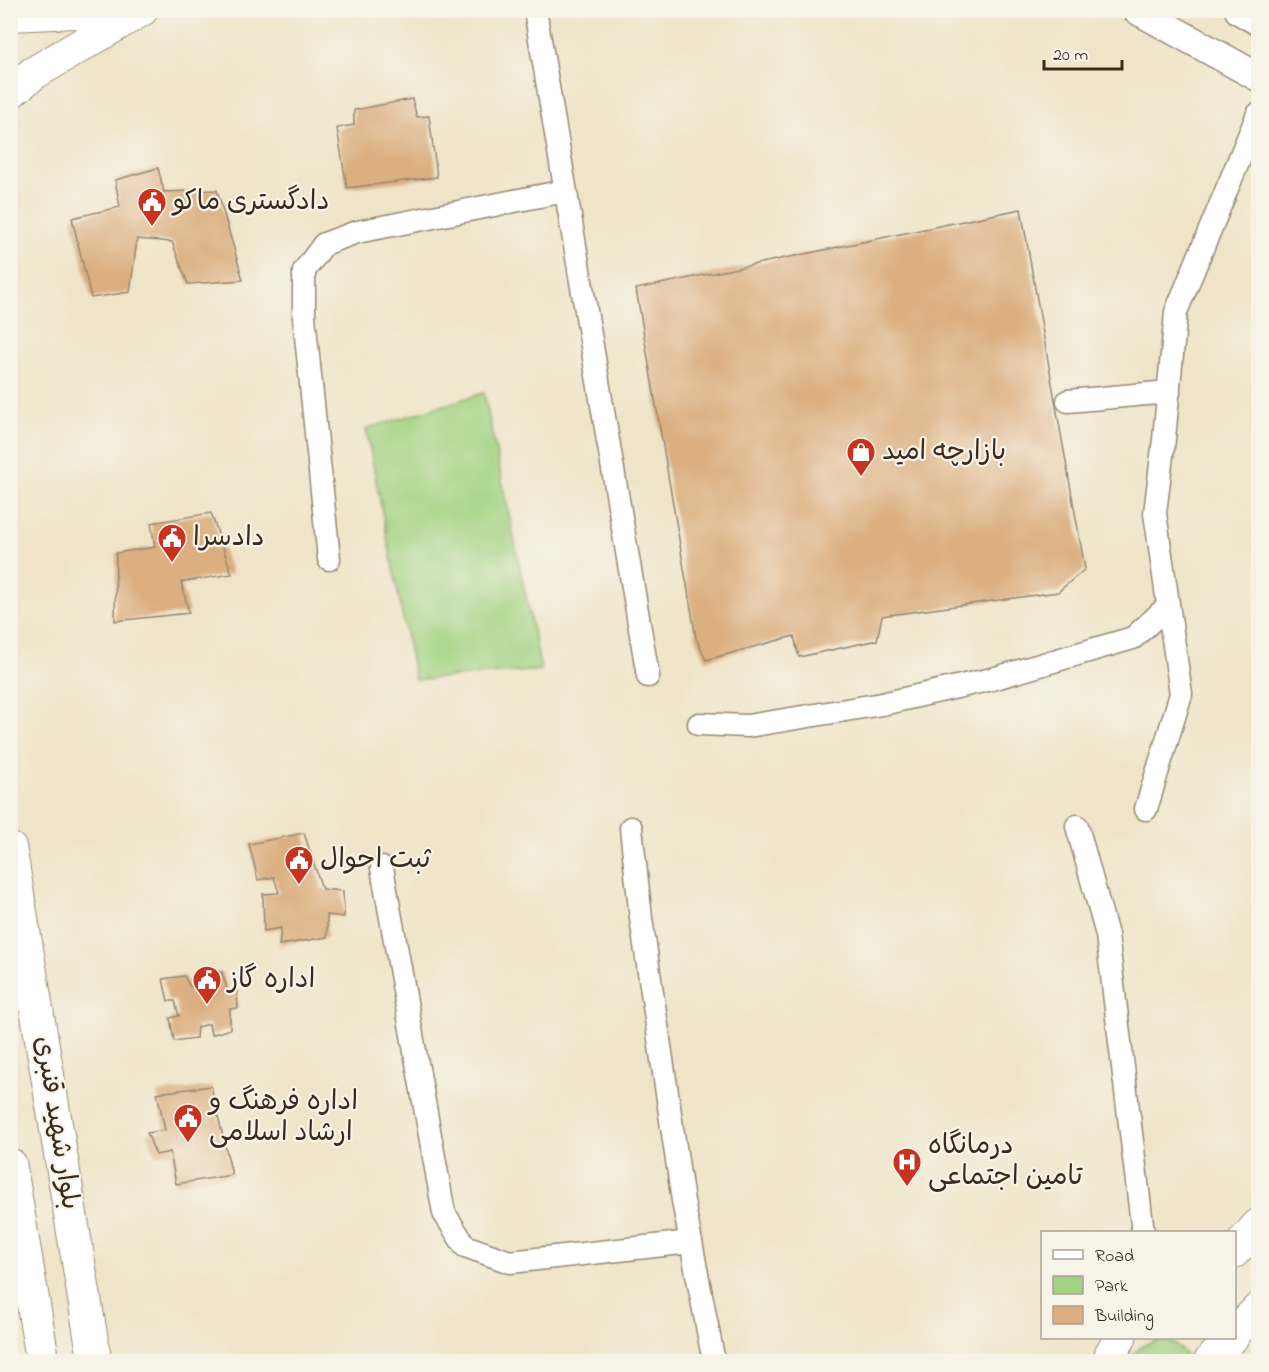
<svg xmlns="http://www.w3.org/2000/svg" width="1269" height="1372" viewBox="0 0 1269 1372" font-family="'Indie Flower','Playpen Sans Arabic',sans-serif">
	<style>
		.green { fill: #a1d281; stroke: #6e7e50; stroke-width: 1.5 }
		.building { fill: #dbaf80 }
		.lines { fill: none; stroke-linecap: round; stroke-linejoin: round }
		.minor-casing { stroke: #958773; stroke-width: 25 }
		.tertiary-casing { stroke: #958773; stroke-width: 31 }
		.secondary-casing { stroke: #958773; stroke-width: 34 }
		.trunk-casing { stroke: #958773; stroke-width: 35 }
		.minor { stroke: #fff; stroke-width: 22 }
		.tertiary { stroke: #fff; stroke-width: 28 }
		.secondary { stroke: #fff; stroke-width: 32 }
		.trunk { stroke: #fff; stroke-width: 33 }
		.labels { text-anchor: middle; dominant-baseline: central; stroke-width: 4.5; stroke-linejoin: round; paint-order: stroke }
		.poi-label { font-size: 27px; fill: #3b2a1e; stroke: #f7f3e8; text-anchor: start }
		.street-label { font-size: 27px; fill: #3b2a1e; stroke: #f7f3e8 }
	</style>
	<rect width="100%" height="100%" fill="#f7f3e8"/>
	<filter id="ink" filterUnits="userSpaceOnUse"><feTurbulence type="fractalNoise" baseFrequency=".0167" numOctaves="2"/><feDisplacementMap in="SourceGraphic" scale="12" xChannelSelector="R" yChannelSelector="G"/><feConvolveMatrix kernelMatrix="1 2 1 2 8 2 1 2 1" color-interpolation-filters="sRGB"/></filter>
	<filter id="wash" filterUnits="userSpaceOnUse"><feTurbulence type="fractalNoise" baseFrequency=".008" numOctaves="4" result="noise"/><feDisplacementMap in="SourceGraphic" scale="24" xChannelSelector="R" yChannelSelector="G"/><feGaussianBlur stdDeviation="1.35" result="paint"/><feColorMatrix in="noise" values="0 0 0 0 0 0 0 0 0 0 0 0 0 0 0 0 0 1.4 0 .05"/><feComposite in="paint" operator="in"/></filter>
	<g filter="url(#wash)">
		<rect width="100%" height="100%" fill="#efe4c8"/>
		<g class="green">
			<polygon points="484,393 541,670 415,680 366,429"/>
			<path d="M 1159,1340 C 1174,1342 1183,1348 1189,1361 L 1130,1361 C 1136,1348 1145,1343 1159,1340 Z"/>
		</g>
		<g id="blocks">
			<g class="building">
				<polygon points="412,99 417,117 429,116 437,177 347,188 337,128 354,125 354,110"/>
				<polygon points="158,168 164,192 217,190 243,280 188,284 172,242 137,239 130,292 91,298 72,218 120,207 115,180"/>
				<polygon points="1021,209 1085,569 1058,592 882,616 877,640 799,657 794,636 706,660 696,638 636,289"/>
				<polygon points="211,513 232,574 181,582 189,613 115,621 116,553 155,547 151,523"/>
				<polygon points="304,833 322,889 343,891 344,917 327,915 327,937 279,945 281,928 264,931 263,894 279,893 274,877 258,880 249,844"/>
				<polygon points="205,972 222,972 228,992 237,991 238,1008 230,1009 230,1029 211,1035 209,1024 197,1027 196,1038 174,1041 170,1018 179,1016 175,1001 168,1001 163,979 184,976 190,987 203,981"/>
				<polygon points="211,1086 232,1175 176,1184 170,1152 156,1155 147,1133 165,1130 157,1093"/>
			</g>
		</g>
	</g>
	<g filter="url(#ink)">
		<use href="#blocks" fill-opacity="0" stroke="#958773" stroke-width="1.5"/>
		<g class="lines">
			<g class="minor-casing">
				<g id="minor">
					<polyline points="535,10 648,676"/>
					<polyline points="1068,401 1169,392"/>
					<polyline points="329,559 304,317 304,271 324,244 357,232 565,191"/>
					<polyline points="699,724 748,726 882,704 992,679 1133,638 1168,606"/>
					<polyline points="1146,809 1181,694 1155,513 1164,439 1176,312 1258,114"/>
					<polyline points="1077,826 1107,935 1143,1232"/>
					<polyline points="631,828 641,918 683,1201 714,1362"/>
					<polyline points="382,868 444,1213 465,1246 510,1262 691,1242"/>
				</g>
			</g>
			<g class="tertiary-casing">
				<g id="tertiary">
					<polyline points="1137,10 1258,77"/>
					<polyline points="1239,10 1258,21"/>
				</g>
			</g>
			<g class="secondary-casing">
				<g id="secondary">
					<polyline points="10,15 121,10"/>
					<polyline points="1234,1252 1258,1225"/>
					<polyline points="1234,1334 1258,1309"/>
					<polyline points="1210,1361 1232,1338"/>
					<polyline points="1110,1362 1111,1353 1120,1338"/>
				</g>
			</g>
			<g class="trunk-casing">
				<g id="trunk">
					<polyline points="10,92 34,73 141,10"/>
					<polyline points="10,849 95,1362"/>
					<polyline points="10,1165 43,1362"/>
				</g>
			</g>
			<use href="#minor" class="minor"/>
			<use href="#tertiary" class="tertiary"/>
			<use href="#secondary" class="secondary"/>
			<use href="#trunk" class="trunk"/>
		</g>
	</g>
	<defs>
		<g id="civic-pin" transform="scale(1.5)"><path d="M0 17L-7.5 6A9.5 9.5 0 1 1 7.5 6Z" fill="#c8321e" stroke="#f7f3e8"/><path d="M-.6-6.5H3V-4.5H.6V-3L4-1V1h2V6H-6V1h2V-1L-.6-3ZM-1.2 2.5V6h2.4V2.5Z" fill="#fff"/></g>
		<g id="shop-pin" transform="scale(1.5)"><path d="M0 17L-7.5 6A9.5 9.5 0 1 1 7.5 6Z" fill="#c8321e" stroke="#f7f3e8"/><path d="M-5-2.5h2.3a2.7 3.5 0 0 1 5.4 0H5L5.5 6h-11ZM-1.5-2.5h3a1.5 2.3 0 0 0-3 0Z" fill="#fff"/></g>
		<g id="hospital-pin" transform="scale(1.5)"><path d="M0 17L-7.5 6A9.5 9.5 0 1 1 7.5 6Z" fill="#c8321e" stroke="#f7f3e8"/><path d="M-5-5h3v3.5h4V-5h3V5h-3V1.5h-4V5h-3Z" fill="#fff"/></g>
	</defs>
	<g fill-rule="evenodd">
		<use href="#civic-pin" x="152" y="202"/>
		<use href="#shop-pin" x="861" y="452"/>
		<use href="#civic-pin" x="172" y="538"/>
		<use href="#civic-pin" x="299" y="860"/>
		<use href="#civic-pin" x="207" y="980"/>
		<use href="#civic-pin" x="188" y="1118"/>
		<use href="#hospital-pin" x="907" y="1162"/>
	</g>
	<g class="labels">
		<g class="poi-label">
			<text x="173" y="202">دادگستری ماکو</text>
			<text x="882" y="452">بازارچه امید</text>
			<text x="193" y="538">دادسرا</text>
			<text x="320" y="860">ثبت احوال</text>
			<text x="228" y="980">اداره گاز</text>
			<text x="209" y="1102">اداره فرهنگ و<tspan x="209" dy="31">ارشاد اسلامی</tspan></text>
			<text x="928" y="1146">درمانگاه<tspan x="928" dy="31">تامین اجتماعی</tspan></text>
		</g>
		<g class="street-label">
			<text transform="translate(56 1123) rotate(81)">بلوار شهید قنبری</text>
		</g>
	</g>
	<rect width="1269" height="1372" fill="none" stroke="#f7f3e8" stroke-width="36"/>
	<rect x="1041" y="1231" width="195" height="108" fill="#f7f3e8" stroke="#aca397" stroke-width="1.5"/>
	<rect x="1053" y="1250" width="30" height="9" fill="#ffffff" stroke="#aca397" stroke-width="1.5"/>
	<text x="1095" y="1261" font-size="18" fill="#3b2a1e">Road</text>
	<rect x="1053" y="1276" width="30" height="18" fill="#a1d281" stroke="#aca397" stroke-width="1.5"/>
	<text x="1095" y="1291" font-size="18" fill="#3b2a1e">Park</text>
	<rect x="1053" y="1306" width="30" height="18" fill="#dbaf80" stroke="#aca397" stroke-width="1.5"/>
	<text x="1095" y="1321" font-size="18" fill="#3b2a1e">Building</text>
	<path d="M1044 60v9h78v-9" fill="none" stroke="#3b2a1e" stroke-width="3"/>
	<text x="1053" y="60" font-size="18" fill="#3b2a1e" stroke="#f7f3e8" stroke-width="4.5" paint-order="stroke">20 m</text>
</svg>
